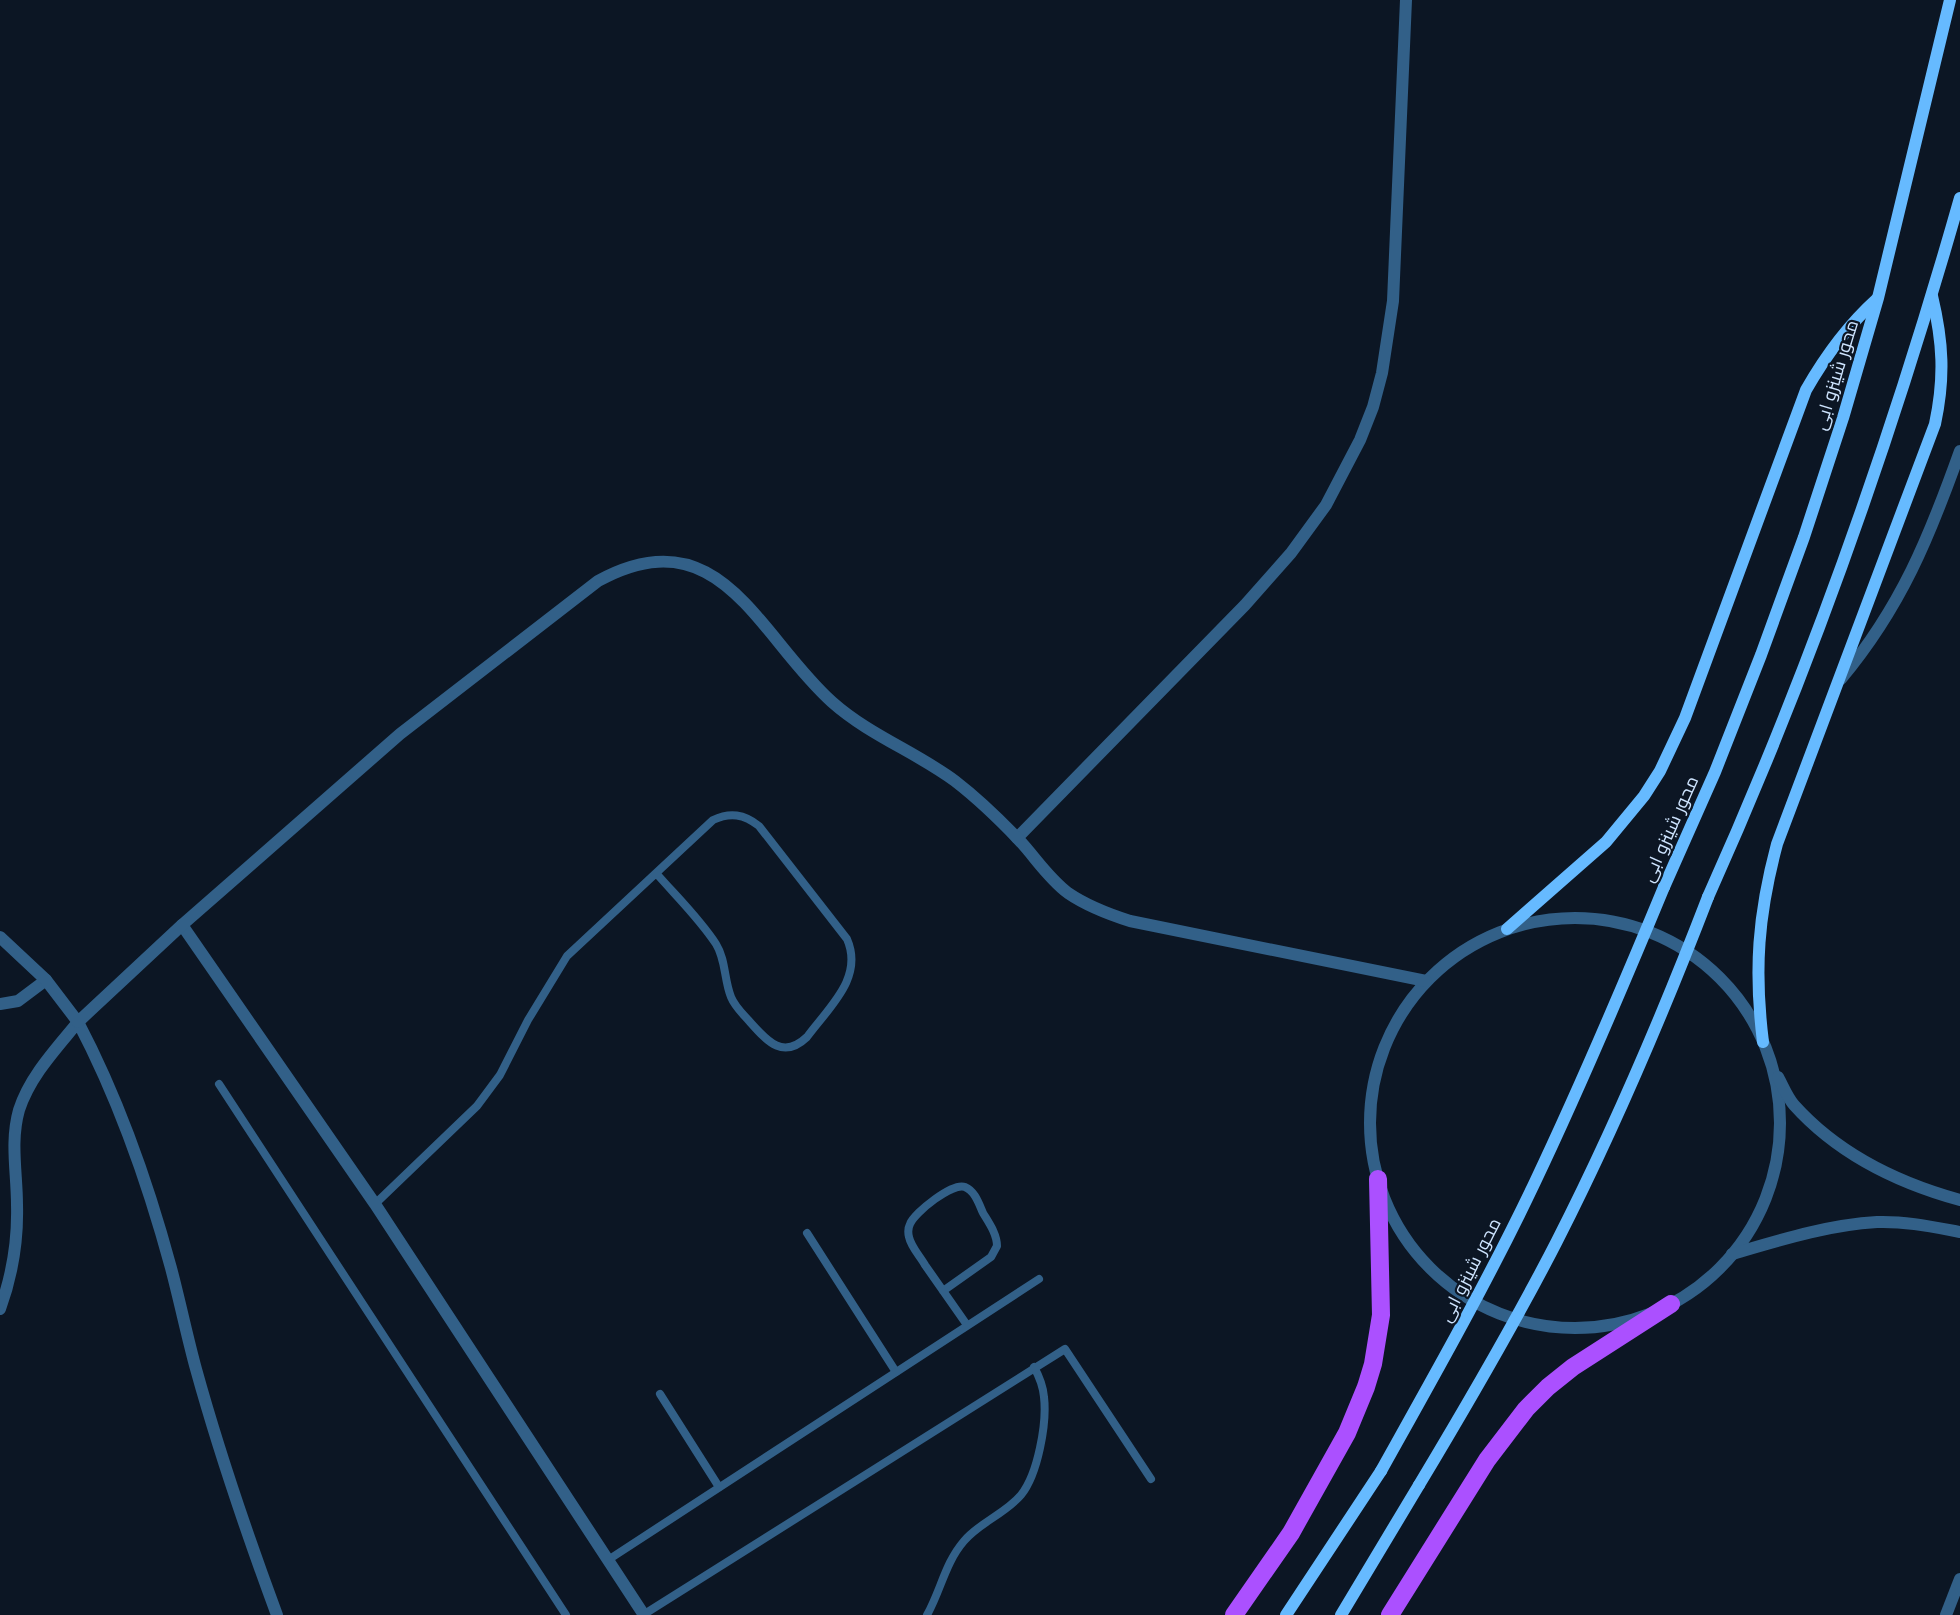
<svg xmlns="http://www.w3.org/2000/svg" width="1960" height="1615" viewBox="0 0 1960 1615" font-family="Arial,Cairo,sans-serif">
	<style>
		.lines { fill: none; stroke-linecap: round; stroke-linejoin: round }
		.service { stroke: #326088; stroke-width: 8 }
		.minor { stroke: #326088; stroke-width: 12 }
		.tertiary { stroke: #326088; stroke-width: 12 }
		.secondary { stroke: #66baff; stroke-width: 12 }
		.trunk { stroke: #ab50ff; stroke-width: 18 }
		.secondary-bridge { stroke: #66baff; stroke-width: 12 }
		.labels { text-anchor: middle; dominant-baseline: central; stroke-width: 4.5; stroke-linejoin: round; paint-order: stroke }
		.street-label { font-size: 18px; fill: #cfe5ff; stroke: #0c1624 }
	</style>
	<rect width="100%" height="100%" fill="#0c1624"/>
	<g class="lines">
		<g class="service">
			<polyline points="219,1084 566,1615"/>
			<path d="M 375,1204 L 477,1106 L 500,1075 L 528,1020 L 567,956 L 713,820 C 730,812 744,814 759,826 L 847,939 C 864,978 829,1007 807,1037 C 783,1060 767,1041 750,1022 C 743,1014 735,1007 731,997 C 724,980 726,960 716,944 C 699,918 676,896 656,873"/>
			<polyline points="807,1233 896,1372"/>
			<path d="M 943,1291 L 991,1257 L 997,1246 C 997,1234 989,1223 983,1213 C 979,1204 975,1191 965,1187 C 953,1182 915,1212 910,1224 C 908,1228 908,1233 909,1237 C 911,1247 920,1256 925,1265 C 939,1285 953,1305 967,1325"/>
			<polyline points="660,1394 719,1487"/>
			<polyline points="608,1560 1039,1279"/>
			<polyline points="643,1615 1065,1349 1151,1479"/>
			<path d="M 927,1615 C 941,1590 945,1563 964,1541 C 980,1522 1005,1514 1021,1495 C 1038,1474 1047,1423 1044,1397 C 1043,1386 1039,1376 1034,1367"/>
		</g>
		<g class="minor">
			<polyline points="1017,838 1245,605 1291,553 1326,505 1360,440 1373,407 1382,373 1393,301 1406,0"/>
			<polyline points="182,925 375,1204 644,1615"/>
			<polyline points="0,1004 18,1001 46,980"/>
			<path d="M 0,1309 C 12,1276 18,1241 17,1205 C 17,1173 10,1142 19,1110 C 30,1076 56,1049 78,1022 C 119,1100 148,1183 171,1268 C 180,1302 187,1336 196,1369 C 219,1452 247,1534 277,1615"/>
			<polyline points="1946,1615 1960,1579"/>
		</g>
		<g class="tertiary">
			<path d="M 1841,679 C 1901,607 1929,538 1960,451"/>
			<circle cx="1575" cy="1123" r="205"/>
			<path d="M 0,937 L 46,980 L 78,1022 L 182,925 L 400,734 L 598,581 C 720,514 758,636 832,702 C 869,735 916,752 955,781 C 977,798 999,819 1019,840 C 1035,857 1048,878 1068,893 C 1087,906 1108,914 1130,921 L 1426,981"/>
			<path d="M 1778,1077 C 1783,1086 1787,1097 1794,1105 C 1838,1154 1898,1183 1960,1200"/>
			<path d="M 1732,1254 C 1780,1240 1827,1225 1877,1222 C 1905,1221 1933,1227 1960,1232"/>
		</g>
		<g class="secondary">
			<polyline points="1664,887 1715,772 1761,655 1804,537 1843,418 1878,298 1950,0"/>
			<path d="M 1708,897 C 1810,670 1892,437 1960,198"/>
			<path d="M 1507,929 L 1606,842 L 1644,796 L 1660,771 L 1685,718 L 1806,390 C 1826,355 1847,326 1877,299"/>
			<path d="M 1763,1042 C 1754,970 1758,915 1777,844 L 1935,424 C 1945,377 1943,342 1932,296"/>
			<polyline points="1286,1615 1381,1471"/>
			<polyline points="1341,1615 1419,1485"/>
		</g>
		<g class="trunk">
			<polyline points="1234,1615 1291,1533 1347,1433 1366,1387 1373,1364 1381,1315 1378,1179"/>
			<polyline points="1390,1615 1487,1460 1526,1409 1548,1387 1573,1367 1671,1304"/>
		</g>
		<g class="secondary-bridge">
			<path d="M 1381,1471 C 1434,1376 1488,1281 1535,1182 C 1581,1085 1623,986 1664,887"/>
			<path d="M 1419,1485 C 1467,1405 1514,1325 1557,1241 C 1614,1129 1663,1014 1708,897"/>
		</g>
	</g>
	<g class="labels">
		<g class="street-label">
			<text transform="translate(1836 375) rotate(-73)">محور شينزو ابى</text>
			<text transform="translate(1670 829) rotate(-66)">محور شينزو ابى</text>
			<text transform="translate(1470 1270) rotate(-63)">محور شينزو ابى</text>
		</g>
	</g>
</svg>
